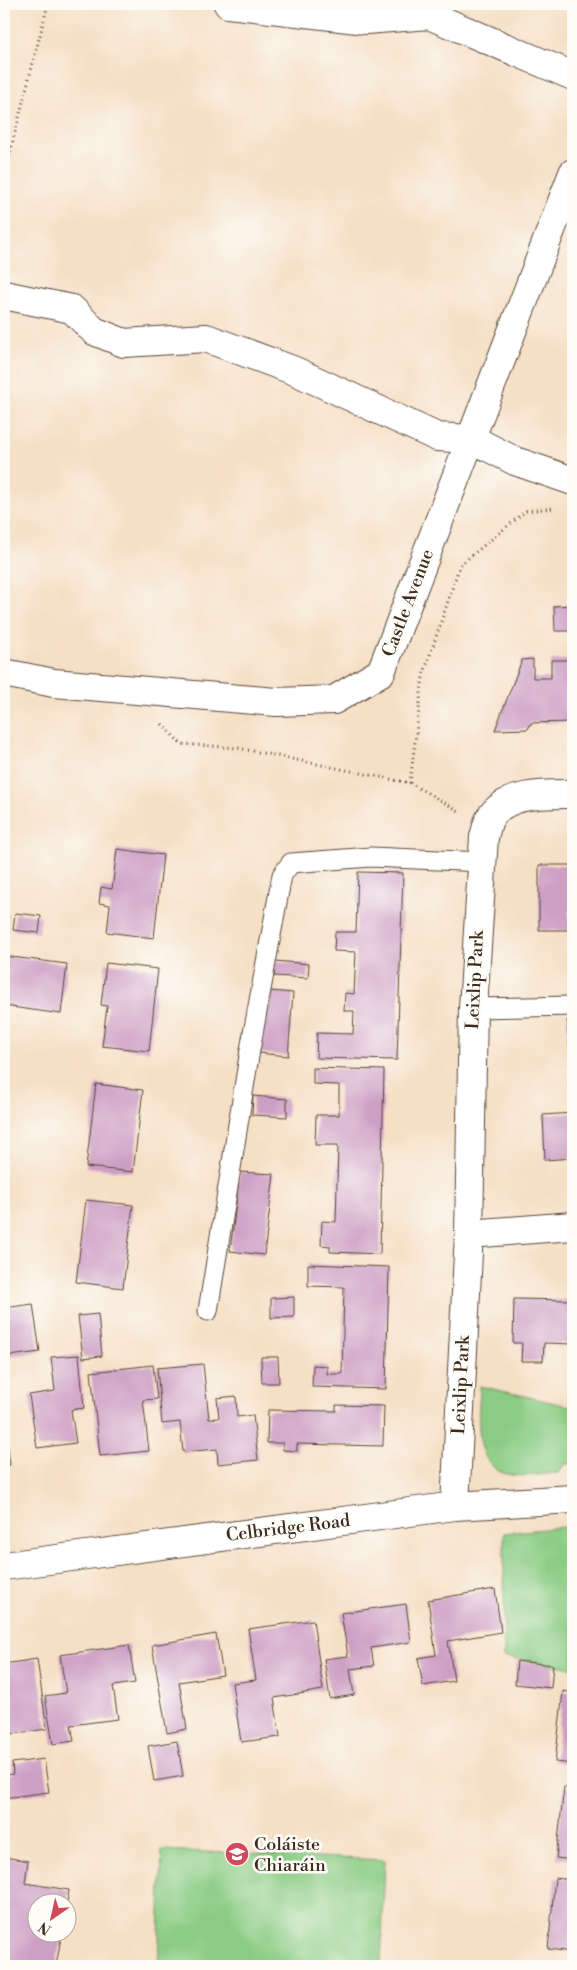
<svg xmlns="http://www.w3.org/2000/svg" width="577" height="1970" viewBox="0 0 577 1970" font-family="'Libre Bodoni',serif">
	<style>
		.green { fill: #8bcc84; stroke: #637b51 }
		.building { fill: #cd9fc4 }
		.lines { fill: none; stroke-linecap: round; stroke-linejoin: round }
		.lane-casing { stroke: #574537; stroke-width: 21 }
		.street-casing { stroke: #574537; stroke-width: 30 }
		.secondary-casing { stroke: #574537; stroke-width: 30 }
		.path { stroke: #574537; stroke-width: 3; stroke-dasharray: 1 4; stroke-linecap: butt }
		.lane { stroke: #fff; stroke-width: 19 }
		.street { stroke: #fff; stroke-width: 28 }
		.secondary { stroke: #fff; stroke-width: 28 }
		.labels { text-anchor: middle; dominant-baseline: central; stroke-width: 5; stroke-linejoin: round; paint-order: stroke }
		.street-label { font-size: 18px; fill: #3b2a1e; stroke: #fdfcf7 }
		.poi-label { font-size: 18px; fill: #3b2a1e; stroke: #fdfcf7; text-anchor: start }
	</style>
	<rect width="100%" height="100%" fill="#fdfcf7"/>
	<filter id="ink" filterUnits="userSpaceOnUse"><feTurbulence type="fractalNoise" baseFrequency=".02" numOctaves="2"/><feDisplacementMap in="SourceGraphic" scale="10" xChannelSelector="R" yChannelSelector="G"/><feConvolveMatrix kernelMatrix="1 2 1 2 8 2 1 2 1" color-interpolation-filters="sRGB"/></filter>
	<filter id="wash" filterUnits="userSpaceOnUse"><feTurbulence type="fractalNoise" baseFrequency=".0096" numOctaves="4" result="noise"/><feDisplacementMap in="SourceGraphic" scale="20" xChannelSelector="R" yChannelSelector="G"/><feGaussianBlur stdDeviation="1.12" result="paint"/><feColorMatrix in="noise" values="0 0 0 0 0 0 0 0 0 0 0 0 0 0 0 0 0 1.4 0 .05"/><feComposite in="paint" operator="in"/></filter>
	<g filter="url(#wash)">
		<rect width="100%" height="100%" fill="#f5dfc5"/>
		<g class="green">
			<path d="M 480,1386 L 573,1407 L 573,1464 L 565,1464 L 558,1473 C 543,1474 526,1477 511,1475 C 471,1469 479,1415 480,1386 Z"/>
			<polygon points="573,1526 573,1668 504,1657 504,1533"/>
			<polygon points="162,1850 385,1860 381,1966 158,1966"/>
		</g>
		<g id="blocks">
			<g class="building">
				<polygon points="573,605 573,631 555,631 554,606"/>
				<polygon points="533,659 533,678 551,678 551,660 573,660 573,722 531,723 528,729 495,730 522,660"/>
				<polygon points="117,849 163,855 154,938 107,932 110,905 99,903 101,887 112,889"/>
				<polygon points="539,865 573,865 573,910 569,910 570,930 539,930"/>
				<polygon points="358,872 403,873 397,1060 316,1058 317,1033 353,1034 354,1011 344,1011 345,993 354,994 356,952 334,951 335,932 356,932"/>
				<polygon points="15,913 41,916 39,933 13,930"/>
				<polygon points="4,915 8,915 6,933 4,933"/>
				<polygon points="4,956 67,964 61,1014 4,1006"/>
				<polygon points="275,961 309,964 308,978 274,976"/>
				<polygon points="106,963 158,969 149,1051 102,1046 107,1006 101,1005"/>
				<rect x="568" y="965" width="5" height="29"/>
				<polygon points="270,991 293,993 288,1056 258,1053"/>
				<polygon points="573,1019 573,1052 570,1053 567,1020"/>
				<polygon points="313,1068 384,1070 380,1254 330,1252 330,1246 321,1245 322,1221 336,1222 338,1145 315,1145 316,1115 339,1115 339,1085 313,1084"/>
				<polygon points="4,1077 8,1078 5,1094 4,1094"/>
				<polygon points="96,1084 143,1090 133,1172 86,1167"/>
				<polygon points="253,1096 287,1099 287,1117 252,1115"/>
				<polygon points="573,1113 573,1158 545,1160 543,1115"/>
				<polygon points="240,1172 274,1174 264,1255 230,1251"/>
				<polygon points="86,1200 133,1205 123,1288 76,1282"/>
				<polygon points="308,1264 389,1267 386,1389 312,1387 313,1365 327,1366 327,1374 342,1374 344,1287 308,1286"/>
				<polygon points="294,1297 294,1317 271,1318 271,1298"/>
				<polygon points="514,1299 573,1300 573,1344 544,1343 543,1361 521,1361 522,1343 513,1343"/>
				<polygon points="33,1304 40,1352 9,1356 4,1308"/>
				<polygon points="98,1314 102,1356 83,1358 78,1316"/>
				<polygon points="79,1355 84,1408 71,1410 76,1443 37,1448 29,1395 55,1391 51,1357"/>
				<polygon points="261,1357 278,1357 279,1383 262,1383"/>
				<polygon points="203,1364 209,1419 219,1418 217,1398 236,1396 237,1417 253,1415 258,1460 218,1464 217,1449 183,1452 180,1422 162,1424 157,1368"/>
				<polygon points="153,1365 157,1399 143,1400 149,1451 100,1456 91,1372"/>
				<polygon points="336,1405 384,1406 383,1446 297,1444 297,1451 283,1450 283,1443 267,1443 268,1410 336,1411"/>
				<polygon points="4,1436 6,1436 10,1465 4,1466"/>
				<polygon points="495,1589 501,1632 448,1641 454,1681 423,1686 418,1658 436,1655 428,1600"/>
				<polygon points="406,1604 411,1642 371,1648 374,1666 350,1669 354,1695 330,1699 324,1659 348,1656 341,1613"/>
				<polygon points="313,1620 323,1690 274,1698 280,1737 241,1742 232,1683 256,1680 248,1629"/>
				<polygon points="216,1634 223,1675 179,1682 187,1729 167,1733 152,1645"/>
				<polygon points="129,1645 135,1683 113,1686 118,1719 71,1725 74,1741 53,1744 45,1696 66,1693 60,1655"/>
				<polygon points="37,1659 47,1729 4,1735 4,1664"/>
				<polygon points="517,1661 553,1665 551,1688 515,1684"/>
				<polygon points="563,1691 573,1693 573,1764 555,1762"/>
				<polygon points="177,1741 183,1776 154,1781 148,1746"/>
				<polygon points="44,1759 49,1792 4,1798 4,1775 13,1774 12,1763"/>
				<polygon points="564,1787 573,1788 573,1860 556,1858"/>
				<polygon points="4,1857 28,1861 25,1883 69,1890 67,1902 38,1902 38,1932 62,1932 56,1966 4,1966"/>
				<polygon points="555,1878 573,1880 573,1952 548,1949"/>
			</g>
		</g>
	</g>
	<g filter="url(#ink)">
		<use href="#blocks" fill-opacity="0" stroke="#574537" stroke-width="1"/>
		<g class="lines">
			<g class="lane-casing">
				<g id="lane">
					<polyline points="473,1008 573,1006"/>
					<polyline points="208,1311 250,1050 282,875 291,863 371,857 483,862"/>
				</g>
			</g>
			<g class="street-casing">
				<g id="street">
					<polyline points="228,4 366,20 429,15 573,76"/>
					<polyline points="4,295 72,309 94,331 124,343 206,338 295,371 437,437 472,439 515,461 573,481"/>
					<polyline points="4,673 54,683 276,702 334,700 381,672 573,173"/>
					<polyline points="469,1234 573,1226"/>
					<path d="M 455,1506 L 469,1234 L 473,1008 L 484,837 C 486,831 487,823 490,818 C 506,792 547,794 573,794"/>
				</g>
			</g>
			<g class="secondary-casing">
				<polyline id="secondary" points="4,1566 455,1506 573,1499"/>
			</g>
			<g class="path">
				<polyline points="4,176 48,4"/>
				<polyline points="572,269 573,306"/>
				<polyline points="162,724 181,744 238,748 410,783 459,811"/>
				<polyline points="410,783 423,676 460,565 526,511 553,508"/>
			</g>
			<use href="#lane" class="lane"/>
			<use href="#street" class="street"/>
			<use href="#secondary" class="secondary"/>
		</g>
	</g>
	<defs>
		<g id="school-disc" transform="scale(1.25)"><circle r="9.5" fill="#d1495b" stroke="#fdfcf7"/><path d="M0-5L7-2L0 1L-7-2ZM-4 1L0 2.5L4 1V4Q0 6-4 4Z" fill="#fff"/></g>
	</defs>
	<g fill-rule="evenodd">
		<use href="#school-disc" x="237" y="1854"/>
	</g>
	<g class="labels">
		<g class="street-label">
			<text transform="translate(408 603) rotate(-69)">Castle Avenue</text>
			<text transform="translate(475 980) rotate(-87)">Leixlip Park</text>
			<text transform="translate(461 1385) rotate(-87)">Leixlip Park</text>
			<text transform="translate(288 1528) rotate(-7)">Celbridge Road</text>
		</g>
		<g class="poi-label">
			<text x="254" y="1844">Coláiste<tspan x="254" dy="21">Chiaráin</tspan></text>
		</g>
	</g>
	<rect width="577" height="1970" fill="none" stroke="#fdfcf7" stroke-width="20"/>
	<g transform="translate(52 1918) rotate(214)"><circle r="24" fill="#fdfcf7" stroke="#afa8a0"/>
	<path d="M0-4L9 19L0 12L-9 19Z" fill="#d1495b"/>
	<text y="-8" font-size="14" font-weight="bold" text-anchor="middle" fill="#3b2a1e">N</text>
	</g>
</svg>
